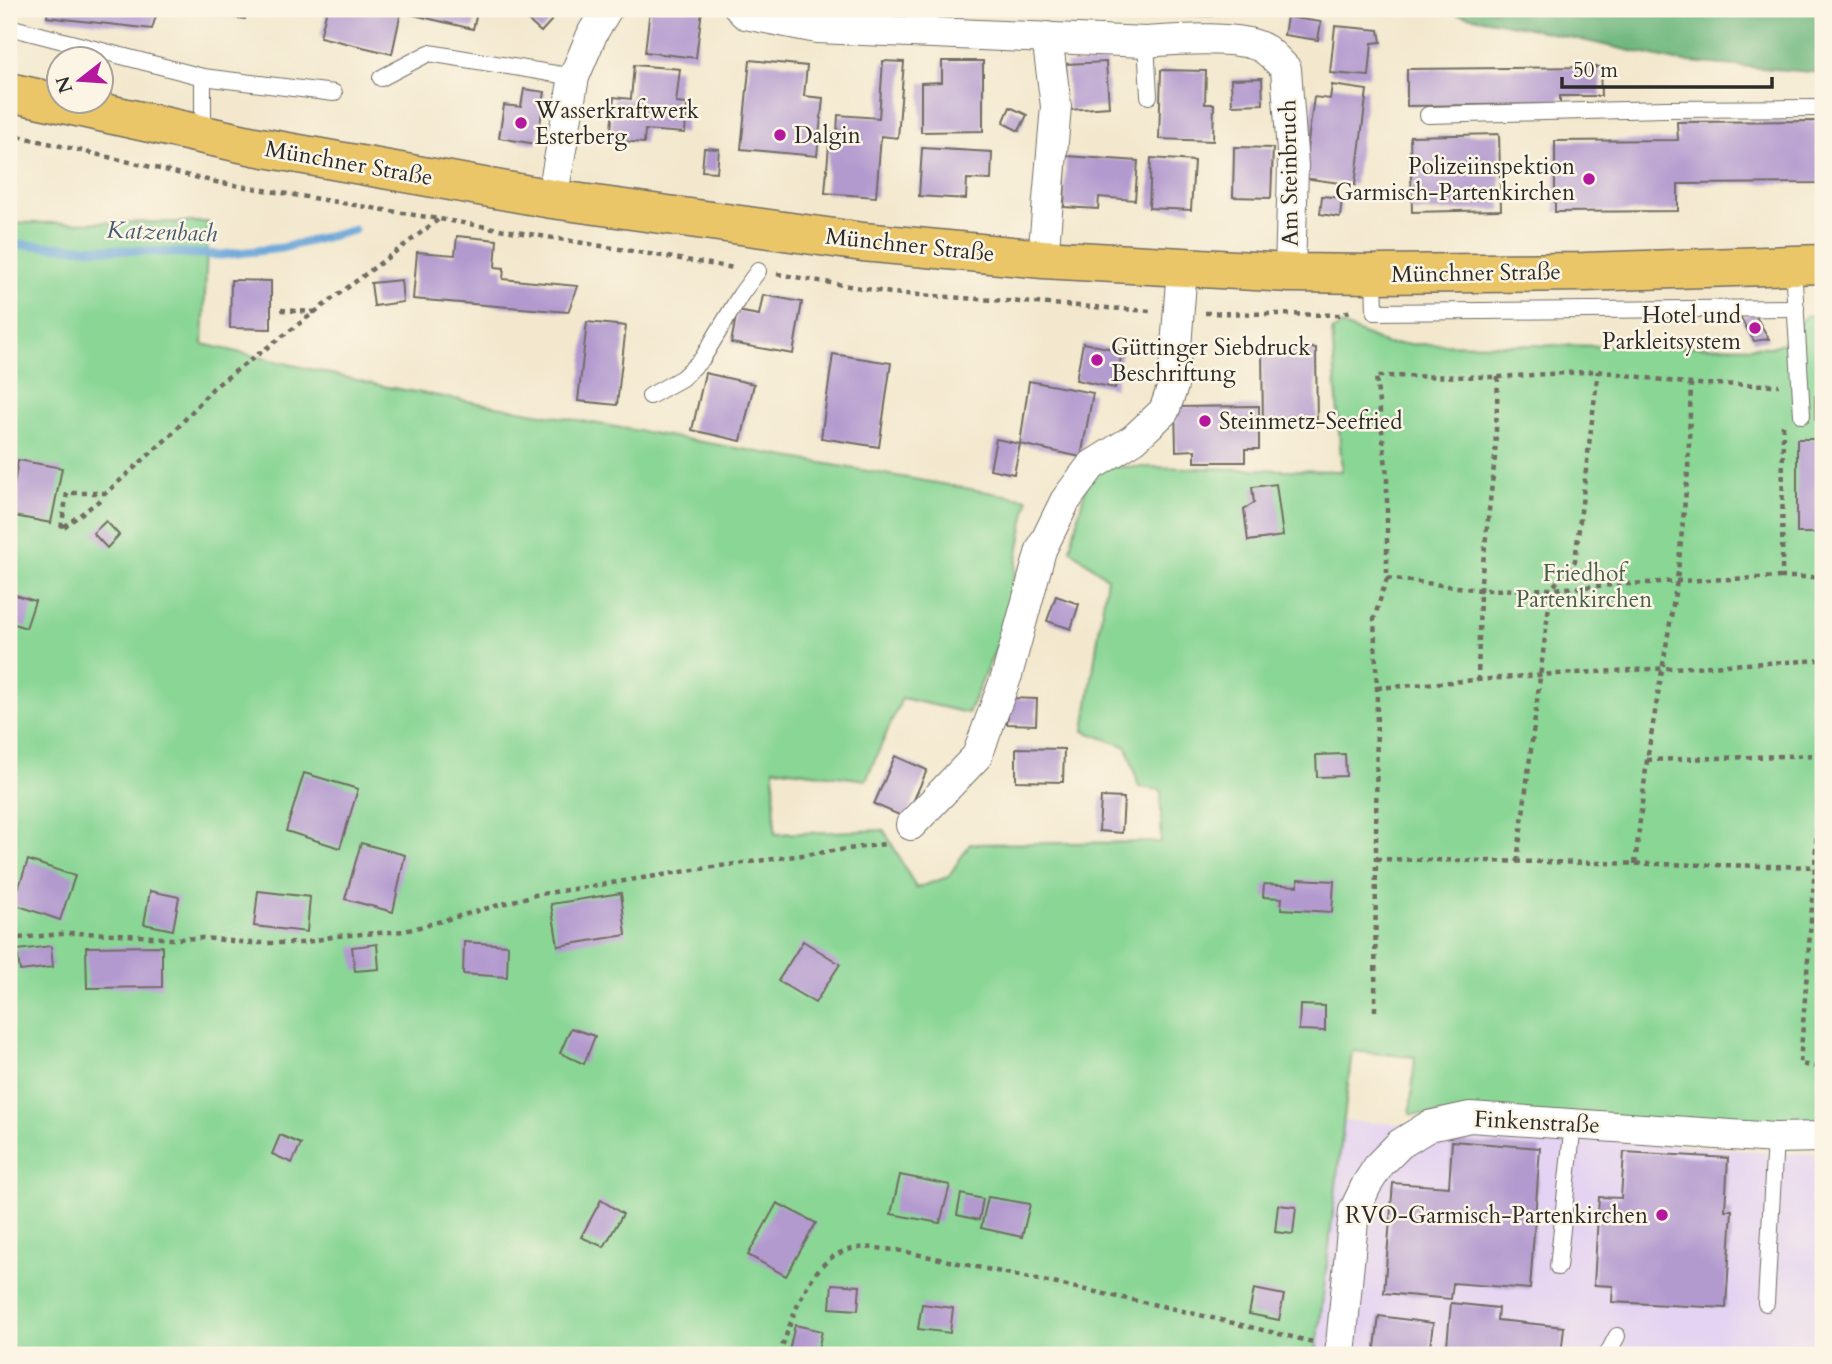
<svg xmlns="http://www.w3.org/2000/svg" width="1832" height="1364" viewBox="0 0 1832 1364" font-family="Cardo,serif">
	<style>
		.built { fill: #e4d3f2 }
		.green { fill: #89d695; stroke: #5a8060; stroke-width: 2 }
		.forest { fill: #6eb77e; stroke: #4c7154; stroke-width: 2 }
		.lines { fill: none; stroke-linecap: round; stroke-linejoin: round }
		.stream { stroke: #66a4d8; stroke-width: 9 }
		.building { fill: #b29acf }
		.lane-casing { stroke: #716d64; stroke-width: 18 }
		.street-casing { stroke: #716d64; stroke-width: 32 }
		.primary-casing { stroke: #716d64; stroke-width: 41 }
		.path { stroke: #716d64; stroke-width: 4.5; stroke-dasharray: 5 5; stroke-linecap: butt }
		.lane { stroke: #fff; stroke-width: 16 }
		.street { stroke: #fff; stroke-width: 30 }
		.primary { stroke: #ebc669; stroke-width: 38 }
		.poi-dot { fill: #b5179e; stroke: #fcf5e5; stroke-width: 2.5 }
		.labels { text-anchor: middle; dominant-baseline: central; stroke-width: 5; stroke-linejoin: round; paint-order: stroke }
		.poi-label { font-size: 23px; fill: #2b2b2b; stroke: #fcf5e5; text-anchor: start }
		.street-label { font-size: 23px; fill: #2b2b2b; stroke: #fcf5e5 }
		.park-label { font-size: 23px; fill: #475e4b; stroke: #fcf5e5 }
		.water-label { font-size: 24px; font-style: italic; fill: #435b70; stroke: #fcf5e5 }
	</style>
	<rect width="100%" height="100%" fill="#fcf5e5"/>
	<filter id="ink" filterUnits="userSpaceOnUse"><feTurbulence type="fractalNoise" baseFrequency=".0143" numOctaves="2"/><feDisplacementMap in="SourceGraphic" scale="14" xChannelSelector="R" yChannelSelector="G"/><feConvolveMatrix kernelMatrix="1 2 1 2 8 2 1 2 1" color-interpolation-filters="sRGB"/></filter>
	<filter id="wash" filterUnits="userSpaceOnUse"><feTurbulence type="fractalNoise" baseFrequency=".00686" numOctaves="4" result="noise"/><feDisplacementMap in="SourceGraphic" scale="28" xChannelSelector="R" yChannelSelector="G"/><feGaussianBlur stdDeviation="1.57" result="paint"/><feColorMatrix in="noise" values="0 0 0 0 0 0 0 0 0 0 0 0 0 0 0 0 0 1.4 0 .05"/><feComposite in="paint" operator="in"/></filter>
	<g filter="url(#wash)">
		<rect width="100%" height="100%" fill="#f3e8ce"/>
		<polygon class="built" points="1344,1121 1476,1128 1770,1153 1823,1154 1823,1355 1316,1355"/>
		<polygon class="green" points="208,222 203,344 387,387 1028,499 1004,630 968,713 902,698 866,780 774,768 775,834 884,830 916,888 948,877 970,844 1161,842 1161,790 1139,787 1127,747 1084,731 1107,578 1070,549 1091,466 1342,471 1332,331 1342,325 1386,344 1771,347 1783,343 1806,316 1823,315 1823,1127 1410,1114 1415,1057 1352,1051 1316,1355 9,1355 9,223"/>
		<polygon class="forest" points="1431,9 1823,9 1823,73 1676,61 1524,27"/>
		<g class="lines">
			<polyline class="stream" points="9,244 221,255 282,248 354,230"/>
		</g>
		<g id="blocks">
			<g class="building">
				<polygon points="48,9 158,9 152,29 47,17"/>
				<polygon points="172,9 247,9 245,19"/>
				<polygon points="327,9 478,9 473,29 401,12 392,54 320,37"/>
				<polygon points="515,9 562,9 541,32"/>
				<polygon points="650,9 702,9 696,58 645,52"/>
				<polygon points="1109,9 1150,9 1149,15 1109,11"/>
				<rect x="1181" y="9" width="32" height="7"/>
				<polygon points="1287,17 1321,22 1318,40 1284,35"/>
				<polygon points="1335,26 1379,30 1381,42 1372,43 1369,76 1330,73"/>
				<polygon points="750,60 807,66 804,96 823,98 817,156 741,149"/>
				<polygon points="883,61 904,62 898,138 881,136 876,197 825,193 830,133 837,133 838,115 879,118"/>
				<polygon points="942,61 983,61 983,131 921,132 921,83 942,82"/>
				<polygon points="1106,62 1109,107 1069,110 1066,64"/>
				<polygon points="634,65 680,69 676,103 687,104 685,133 645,130 644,143 610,140 614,97 631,99"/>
				<polygon points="1600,67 1601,96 1560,96 1560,104 1407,106 1407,69"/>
				<polygon points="1161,70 1206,71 1205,104 1214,104 1213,141 1159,139"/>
				<polygon points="1262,78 1263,104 1232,105 1231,79"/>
				<polygon points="1332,85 1367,90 1355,185 1303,178 1314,97 1330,99"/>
				<polygon points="524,89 545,92 537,144 499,138 504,105 521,107"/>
				<polygon points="1010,107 1027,115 1019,131 1003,123"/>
				<polygon points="1823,121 1823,183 1678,184 1678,211 1555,212 1555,141 1678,140 1677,122"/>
				<polygon points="1499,134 1501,210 1412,212 1410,136"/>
				<polygon points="1234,147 1273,148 1271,198 1233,197"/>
				<polygon points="704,148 719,149 717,172 702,171"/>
				<polygon points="922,148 992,152 991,180 967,179 966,199 919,196"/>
				<polygon points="1066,156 1138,161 1135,200 1099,197 1098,209 1064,207"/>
				<polygon points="1151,158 1194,161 1191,210 1149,208"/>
				<polygon points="1322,196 1342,198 1340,217 1320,214"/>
				<polygon points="457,236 497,240 495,267 504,268 503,279 578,286 568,312 413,299 417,252 455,255"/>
				<polygon points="231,280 271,281 271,329 230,328"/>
				<polygon points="401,280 403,302 374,306 371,283"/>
				<polygon points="763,295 802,302 793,354 731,343 737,311 759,315"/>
				<polygon points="1754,313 1769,339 1754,341 1740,317"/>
				<polygon points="587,322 626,326 617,405 578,401"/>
				<polygon points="1083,343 1122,351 1115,388 1076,380"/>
				<polygon points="1316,348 1317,426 1263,427 1262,349"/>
				<polygon points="833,354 891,363 879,447 821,438"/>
				<polygon points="705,373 754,384 741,441 692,430"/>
				<polygon points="1029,381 1093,393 1081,457 1020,444"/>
				<rect x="1815" y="396" width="8" height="23"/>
				<polygon points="1259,406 1259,449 1245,449 1245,462 1195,462 1195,450 1176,451 1175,407"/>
				<polygon points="996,439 1020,444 1014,474 990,469"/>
				<rect x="1797" y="439" width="26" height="94"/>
				<polygon points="18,460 62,468 51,523 9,515"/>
				<polygon points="1276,484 1283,536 1248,541 1244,509 1254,503 1252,487"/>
				<polygon points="106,521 119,535 107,548 93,533"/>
				<polygon points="9,593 35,601 26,628 9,622"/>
				<polygon points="1056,596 1079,604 1071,629 1047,621"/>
				<polygon points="1009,698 1037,699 1036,725 1007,724"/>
				<polygon points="1016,748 1064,749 1063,782 1016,781"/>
				<polygon points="1345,754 1346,776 1317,777 1316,755"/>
				<polygon points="895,756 927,770 906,818 874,804"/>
				<polygon points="304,773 358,789 340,848 286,831"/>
				<polygon points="1101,797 1124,798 1122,833 1099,831"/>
				<polygon points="361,843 405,855 393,912 345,899"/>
				<polygon points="28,860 75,876 60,920 13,904"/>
				<polygon points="1298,879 1334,881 1332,912 1281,909 1282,898 1263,897 1264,884 1298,886"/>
				<polygon points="150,891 179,897 173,930 144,924"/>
				<polygon points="258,891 310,897 307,932 254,926"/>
				<polygon points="621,893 626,935 558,946 551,904"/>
				<polygon points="803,941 840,964 815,1003 778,981"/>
				<polygon points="464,942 508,945 507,977 463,974"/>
				<polygon points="377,944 379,969 355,971 352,947"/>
				<polygon points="51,946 53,967 20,971 17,950"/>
				<polygon points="162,946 162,987 87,988 86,947"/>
				<polygon points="1300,1005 1325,1006 1325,1031 1299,1030"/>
				<polygon points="571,1028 595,1036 584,1064 560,1053"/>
				<polygon points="280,1135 301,1144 292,1163 272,1154"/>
				<polygon points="1452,1141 1540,1148 1530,1289 1453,1283 1451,1299 1384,1293 1393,1183 1449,1187"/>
				<polygon points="1624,1152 1728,1158 1725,1210 1732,1210 1726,1308 1612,1302 1613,1286 1594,1285 1599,1197 1621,1198"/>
				<polygon points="900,1175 950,1185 940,1223 891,1214"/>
				<polygon points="961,1194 983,1199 979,1220 957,1215"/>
				<polygon points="988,1197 1030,1204 1022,1237 981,1228"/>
				<polygon points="601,1200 623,1214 604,1247 581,1237"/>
				<polygon points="777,1203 816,1223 786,1276 748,1255"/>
				<polygon points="1278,1205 1296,1207 1293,1234 1275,1232"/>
				<polygon points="832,1284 860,1286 858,1310 830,1308"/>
				<polygon points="1254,1289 1284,1295 1279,1320 1249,1314"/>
				<polygon points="1451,1303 1498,1308 1497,1320 1564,1327 1561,1355 1446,1355"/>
				<polygon points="922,1304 953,1308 950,1333 918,1329"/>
				<polygon points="1379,1316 1433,1323 1429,1355 1374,1355"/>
				<polygon points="795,1325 822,1331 817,1355 788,1355"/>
			</g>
		</g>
	</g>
	<g filter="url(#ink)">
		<use href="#blocks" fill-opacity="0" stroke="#716d64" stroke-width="2"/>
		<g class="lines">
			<g class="lane-casing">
				<g id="lane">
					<polyline points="9,27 203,77 334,93"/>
					<polyline points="1146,42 1149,96"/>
					<polyline points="203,77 203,134"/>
					<polyline points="381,78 429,53 574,77"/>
					<polyline points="1428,115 1665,109 1823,108"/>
					<polyline points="1793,266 1802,415"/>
					<polyline points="1374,274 1375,312 1796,308"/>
					<polyline points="650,396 682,378 702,359 741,294 758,271"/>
					<polyline points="1558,1267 1573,1123"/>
					<polyline points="1766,1303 1775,1138"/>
					<polyline points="1607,1355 1617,1336"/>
				</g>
			</g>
			<g class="street-casing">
				<g id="street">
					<path d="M 740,9 L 745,14 L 817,28 L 1146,42 C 1173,40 1244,34 1266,50 C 1273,55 1280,63 1286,69 L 1293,166 L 1290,273"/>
					<polyline points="552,199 574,77 593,32 607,9"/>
					<polyline points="1043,259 1056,106 1047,37"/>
					<polyline points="911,825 977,756 1007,675 1041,550 1065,501 1091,466 1134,439 1164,411 1173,386 1182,268"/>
					<polyline points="1340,1355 1354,1211 1367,1184 1380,1164 1400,1144 1429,1126 1470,1117 1775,1138 1823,1137"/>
				</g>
			</g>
			<g class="primary-casing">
				<polyline id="primary" points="9,92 254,146 552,199 863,242 1043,259 1290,273 1374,274 1584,272 1823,264"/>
			</g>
			<g class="path">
				<polyline points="9,134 216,182 734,268"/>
				<polyline points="777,274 891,293 1151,311"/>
				<polyline points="281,310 315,312"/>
				<polyline points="1205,313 1339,315 1353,310"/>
				<polyline points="1783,425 1782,577 1823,577"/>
				<polyline points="100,500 61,529 67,493 106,493 171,435 213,388 438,220"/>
				<polyline points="1387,578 1480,590 1551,589 1677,581 1782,577"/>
				<polyline points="1478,681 1480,590 1495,457 1498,377"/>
				<polyline points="1377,688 1538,675 1823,660"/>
				<polyline points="1823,688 1815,867 1800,1064 1823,1068"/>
				<polyline points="1647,760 1821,755"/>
				<polyline points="1376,859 1823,867"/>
				<polyline points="1517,862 1551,589 1575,561 1598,371"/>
				<polyline points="1635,864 1647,760 1677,581 1688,470 1691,384"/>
				<polyline points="9,939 72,933 119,934 171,939 203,938 251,943 303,943 336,936 405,931 535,895 713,867 885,844 888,842"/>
				<polyline points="1375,1011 1377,688 1374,619 1387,578 1387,476 1376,376 1498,377 1598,371 1691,384 1779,385"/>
				<path d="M 779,1355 C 792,1321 807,1261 848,1250 C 864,1245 881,1249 897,1250 L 1166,1307 L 1313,1342"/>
			</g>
			<use href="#lane" class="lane"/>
			<use href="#street" class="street"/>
			<use href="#primary" class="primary"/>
		</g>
	</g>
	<g class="poi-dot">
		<circle cx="521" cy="123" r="7"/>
		<circle cx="780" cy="135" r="7"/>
		<circle cx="1589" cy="179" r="7"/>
		<circle cx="1755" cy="328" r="7"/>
		<circle cx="1097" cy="360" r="7"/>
		<circle cx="1205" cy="421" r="7"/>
		<circle cx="1662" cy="1215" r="7"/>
	</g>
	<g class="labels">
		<g class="poi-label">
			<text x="535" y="110">Wasserkraftwerk<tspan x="535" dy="26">Esterberg</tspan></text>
			<text x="794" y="135">Dalgin</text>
			<text x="1575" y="166" text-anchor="end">Polizeiinspektion<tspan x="1575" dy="26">Garmisch-Partenkirchen</tspan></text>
			<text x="1741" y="315" text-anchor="end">Hotel und<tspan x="1741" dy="26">Parkleitsystem</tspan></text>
			<text x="1111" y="347">Güttinger Siebdruck<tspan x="1111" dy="26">Beschriftung</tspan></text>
			<text x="1219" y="421">Steinmetz-Seefried</text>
			<text x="1648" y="1215" text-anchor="end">RVO-Garmisch-Partenkirchen</text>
		</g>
		<g class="street-label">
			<text transform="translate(349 163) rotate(10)">Münchner Straße</text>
			<text transform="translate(1289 173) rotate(-91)">Am Steinbruch</text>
			<text transform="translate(910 245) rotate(6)">Münchner Straße</text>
			<text transform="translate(1476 273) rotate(-1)">Münchner Straße</text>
			<text transform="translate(1537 1122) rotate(3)">Finkenstraße</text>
		</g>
		<g class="park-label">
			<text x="1584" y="573">Friedhof<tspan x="1584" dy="26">Partenkirchen</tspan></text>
		</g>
		<g class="water-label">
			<text transform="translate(162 232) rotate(2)">Katzenbach</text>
		</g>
	</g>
	<rect width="1832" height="1364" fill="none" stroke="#fcf5e5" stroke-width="35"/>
	<g transform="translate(80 80) rotate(253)"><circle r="33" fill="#fcf5e5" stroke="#a8a49b" stroke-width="2"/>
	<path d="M0-5L12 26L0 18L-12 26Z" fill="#b5179e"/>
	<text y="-10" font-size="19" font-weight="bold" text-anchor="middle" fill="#2b2b2b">N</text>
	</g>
	<path d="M1562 77v10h210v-10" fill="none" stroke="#2b2b2b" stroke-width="3.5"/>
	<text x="1573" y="77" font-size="21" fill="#2b2b2b" stroke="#fcf5e5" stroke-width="5" paint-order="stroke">50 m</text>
</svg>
